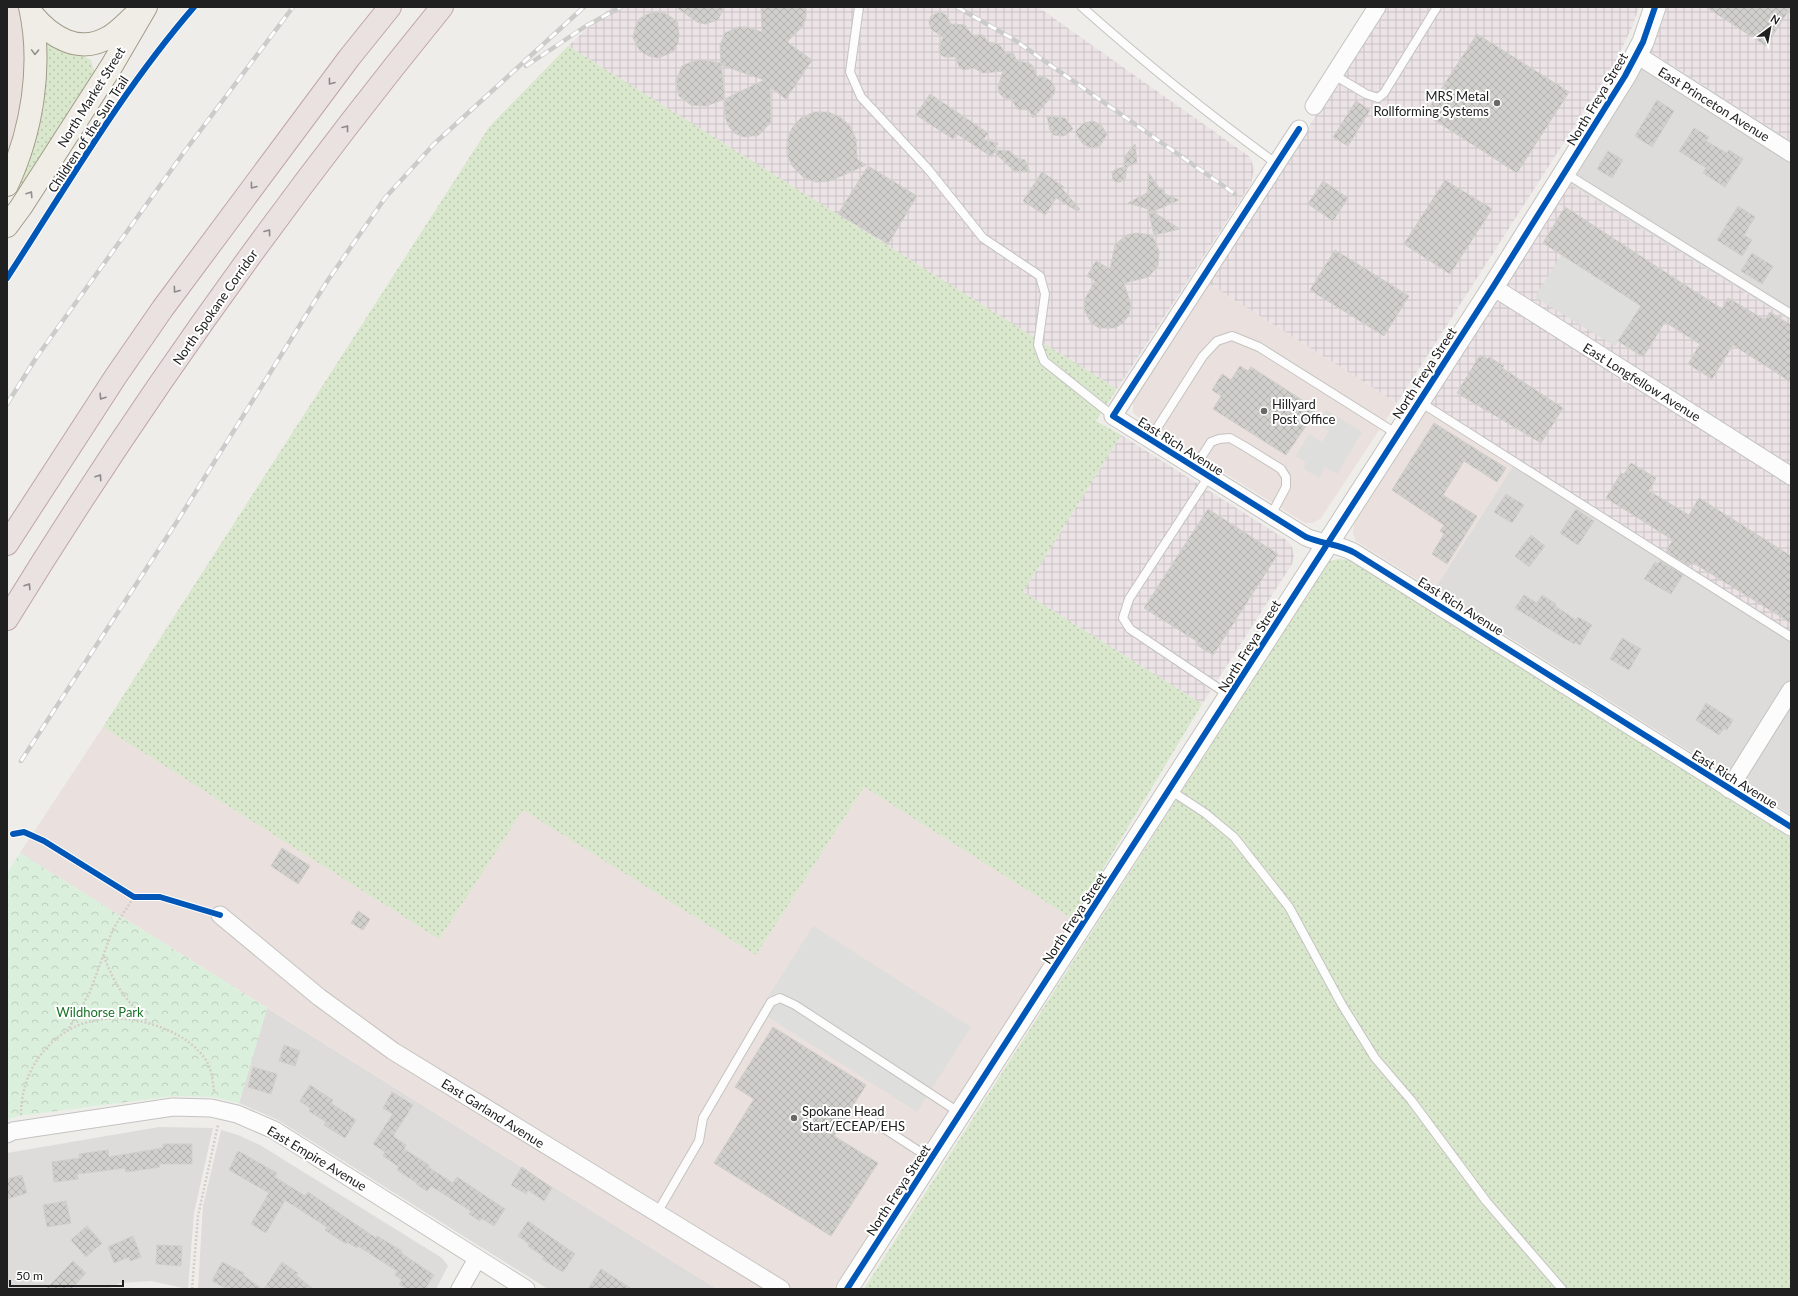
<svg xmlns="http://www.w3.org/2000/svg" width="1798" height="1296" viewBox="0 0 1798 1296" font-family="Lato,sans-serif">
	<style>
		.residential { fill: #dddcda }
		.commercial { fill: #eae0dd }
		.industrial { fill: url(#industrial-grid) }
		.grass { fill: url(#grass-dots) }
		.park { fill: url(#park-crowns) }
		.parking { fill: #dededc }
		.building { fill: url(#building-cross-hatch); stroke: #d1cfcb }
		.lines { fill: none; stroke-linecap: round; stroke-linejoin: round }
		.service-casing { stroke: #c4c3c1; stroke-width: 10 }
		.minor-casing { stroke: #c4c3c1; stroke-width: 19 }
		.tertiary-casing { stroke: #c4c3c1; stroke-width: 23 }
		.primary-casing { stroke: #a29b88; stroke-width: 24 }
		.motorway-casing { stroke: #bfa4a9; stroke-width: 24 }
		.path { stroke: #d5ccc9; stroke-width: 2.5; stroke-dasharray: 2 2; stroke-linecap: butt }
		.service { stroke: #fcfcfc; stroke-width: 8 }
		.minor { stroke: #fcfcfc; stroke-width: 17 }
		.tertiary { stroke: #fcfcfc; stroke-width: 21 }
		.primary { stroke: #f0ede7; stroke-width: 22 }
		.motorway { stroke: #eae1e1; stroke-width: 22 }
		.rail-casing { stroke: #cbcbca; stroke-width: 4.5 }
		.rail { stroke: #fff; stroke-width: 3; stroke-dasharray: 9; stroke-linecap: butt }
		.cycleway-casing { stroke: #fff; stroke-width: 8 }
		.cycleway { stroke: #0057b8; stroke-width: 6 }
		.oneway { stroke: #92918d }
		.oneway2 { stroke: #8f8a8a }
		.poi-dot { fill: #686866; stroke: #fff; stroke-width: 1.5 }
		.labels { text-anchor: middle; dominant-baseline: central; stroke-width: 4; stroke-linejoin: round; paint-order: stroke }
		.poi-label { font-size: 13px; fill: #202020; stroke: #fff; text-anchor: start }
		.street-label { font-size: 13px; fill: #202020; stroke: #fff }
		.park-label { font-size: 13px; fill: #1a7229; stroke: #fff }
	</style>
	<defs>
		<pattern id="industrial-grid" width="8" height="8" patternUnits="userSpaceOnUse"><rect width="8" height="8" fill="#ebe3e6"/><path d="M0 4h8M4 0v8" fill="none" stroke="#c9c2c5"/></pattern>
		<pattern id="grass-dots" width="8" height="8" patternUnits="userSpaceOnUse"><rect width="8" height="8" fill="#d9e8cc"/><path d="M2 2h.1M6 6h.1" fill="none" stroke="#bac7af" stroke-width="1.8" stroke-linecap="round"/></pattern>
		<pattern id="park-crowns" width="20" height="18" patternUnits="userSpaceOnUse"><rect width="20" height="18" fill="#dbf0dc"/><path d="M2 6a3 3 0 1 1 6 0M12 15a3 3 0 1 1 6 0" fill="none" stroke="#bccebc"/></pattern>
		<pattern id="building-cross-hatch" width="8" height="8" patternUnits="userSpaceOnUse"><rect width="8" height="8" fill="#d0cfcc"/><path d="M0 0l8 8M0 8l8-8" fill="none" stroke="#b2b1af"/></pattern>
	</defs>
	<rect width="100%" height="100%" fill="#eeede9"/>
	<g class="residential">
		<polygon points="1650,51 1791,141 1791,321 1568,183"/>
		<polygon points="1513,466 1791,642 1791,815 1434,590"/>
		<polygon points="267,1008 717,1289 548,1289 278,1120 239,1103"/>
		<polygon points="159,1127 213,1128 194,1213 188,1289 151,1281 120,1283 108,1289 7,1289 7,1153"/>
		<polygon points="221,1130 238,1135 260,1145 442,1258 448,1266 436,1289 198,1289 203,1206"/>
	</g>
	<g class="commercial">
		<polygon points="7,7 21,7 25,29 25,83 20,113 7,160"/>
		<polygon points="1208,283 1397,403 1321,518 1313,523 1305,523 1144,423 1133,412 1133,399"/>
		<polygon points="1424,410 1513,466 1434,590 1356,541 1353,533 1354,524"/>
		<polygon points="103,727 439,939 522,809 756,955 864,787 1073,919 833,1289 717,1289 20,853"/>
	</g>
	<g class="industrial">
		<polygon points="611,7 1038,7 1250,157 1254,169 1251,184 1117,389 568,46"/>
		<polygon points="1386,7 1639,7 1632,27 1616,61 1397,403 1208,283"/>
		<polygon points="1666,7 1791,7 1791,141 1650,51"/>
		<polygon points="1568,183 1791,321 1791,642 1424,410"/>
		<polygon points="1121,435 1285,539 1292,547 1294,556 1292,564 1202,704 1023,592"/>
	</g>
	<g class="grass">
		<polygon points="52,40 91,60 94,72 18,196 15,193 30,153 45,45"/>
		<polygon points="568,46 1117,389 1096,421 1121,435 1023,592 1202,704 1073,919 864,787 756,955 523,810 439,939 103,727 489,127"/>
		<polygon points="1339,559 1350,560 1791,838 1791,1289 864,1289 1323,570 1330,561"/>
	</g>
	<polygon class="park" points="20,853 267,1008 239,1103 212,1097 174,1096 18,1116 7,1120 7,873"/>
	<g class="parking">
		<polygon points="1561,255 1641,306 1615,346 1535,297"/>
		<polygon points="1326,410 1362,432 1337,474 1325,467 1319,478 1303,468 1306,463 1296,456 1309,434 1322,442 1329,431 1318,424"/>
		<polygon points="813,926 971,1027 917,1112 759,1011"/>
	</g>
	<g class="building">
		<polygon points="676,7 724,7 718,20 705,24 697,22"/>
		<polygon points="761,7 806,7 806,17 803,26 787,42 812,60 786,99 770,87 771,122 759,135 744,137 734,133 728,125 725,116 725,99 706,106 691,105 679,96 676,81 682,66 691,62 701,60 721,63 725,99 764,80 721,65 720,45 725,33 738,27 747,27 762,32"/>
		<polygon points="1706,7 1791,7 1766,46"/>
		<polygon points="656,12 666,14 677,21 679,34 678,43 673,52 658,58 649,56 640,51 633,38 635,28 639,19 645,15"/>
		<polygon points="940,12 946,15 951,24 965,25 972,35 983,35 988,42 999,44 1006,54 1013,53 1017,61 1029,63 1033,66 1037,77 1044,77 1051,81 1055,88 1054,94 1033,118 1029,110 1017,109 1012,99 1004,98 999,93 998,87 1003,71 983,73 974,68 963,70 959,67 956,57 945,57 941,55 939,48 943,37 931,29 929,22 931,16"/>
		<polygon points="1477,34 1569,92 1517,173 1425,114"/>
		<polygon points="930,94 988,133 983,140 998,143 995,150 1010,151 1017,158 1025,160 1030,172 1014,171 994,152 992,157 957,134 953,139 916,115"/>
		<polygon points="1657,100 1674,111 1652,147 1635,136"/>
		<polygon points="1356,101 1370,110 1348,146 1333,137"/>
		<polygon points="814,112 828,112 840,117 850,126 856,139 857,159 866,165 830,181 816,182 803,177 793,167 787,155 787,141 792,128 801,118"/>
		<polygon points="1047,116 1065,118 1073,129 1064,136 1054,135 1050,130"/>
		<polygon points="1093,121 1101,125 1107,134 1100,146 1091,148 1083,144 1075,132 1084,123"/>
		<polygon points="1694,128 1709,137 1706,141 1727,153 1729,150 1743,159 1725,187 1703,173 1706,168 1679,151"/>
		<polygon points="1135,144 1137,162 1127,167 1125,179 1120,182 1116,182 1113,180 1112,172 1116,169 1124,167 1125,156"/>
		<polygon points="1608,151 1623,160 1612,178 1597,169"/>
		<polygon points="868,166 917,196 888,244 838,214"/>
		<polygon points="1042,172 1064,187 1062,189 1080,209 1077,211 1056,198 1045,215 1023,201"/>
		<polygon points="1149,173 1159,188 1164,190 1165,194 1179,200 1154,211 1150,210 1180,229 1154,235 1148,209 1128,203 1147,193"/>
		<polygon points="1445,180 1492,209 1450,274 1404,244"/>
		<polygon points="1323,181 1348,198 1333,221 1308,204"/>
		<polygon points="1738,206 1755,217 1744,235 1752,240 1742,256 1717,240"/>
		<polygon points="1565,207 1722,309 1728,298 1765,320 1770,312 1791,325 1791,382 1733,345 1712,379 1688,364 1700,344 1665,322 1643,357 1618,341 1641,306 1543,243"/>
		<polygon points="1136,233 1152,235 1159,251 1158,266 1148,277 1124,283 1131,305 1129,315 1123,323 1115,328 1099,328 1091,323 1084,309 1085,299 1095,281 1087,276 1096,261 1110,269 1115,245 1126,235"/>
		<polygon points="1335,250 1409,296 1384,336 1310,290"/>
		<polygon points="1752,253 1773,266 1762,284 1741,271"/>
		<polygon points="1480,355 1488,359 1489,357 1504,366 1502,368 1563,408 1541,443 1457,393"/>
		<polygon points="1240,366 1248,371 1251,367 1313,407 1311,410 1314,412 1305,425 1306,426 1286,455 1213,409 1221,396 1212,390 1222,374 1231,380"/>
		<polygon points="1434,423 1506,468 1497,482 1464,461 1443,495 1477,516 1447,564 1432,554 1444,534 1440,531 1444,525 1392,490"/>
		<polygon points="1631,463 1656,478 1649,491 1689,515 1699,498 1791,556 1791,623 1692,562 1689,566 1666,551 1673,540 1606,498 1621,473 1624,474"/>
		<polygon points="1506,494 1524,505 1512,523 1494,512"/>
		<polygon points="1208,509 1278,554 1213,655 1197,645 1198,642 1144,608"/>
		<polygon points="1576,509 1594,521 1578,545 1560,533"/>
		<polygon points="1531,535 1545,546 1529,567 1515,556"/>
		<polygon points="1660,561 1683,575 1671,594 1644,579 1655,562 1658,564"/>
		<polygon points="1524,595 1537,603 1542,595 1556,604 1555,606 1576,620 1578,617 1592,625 1580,645 1575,642 1574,644 1515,608"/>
		<polygon points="1622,638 1641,649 1629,670 1610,659"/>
		<polygon points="1706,703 1733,720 1727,730 1724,728 1719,735 1696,720"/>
		<polygon points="282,848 310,866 298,884 271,866"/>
		<polygon points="358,911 370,919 363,930 351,923"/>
		<polygon points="773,1027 866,1085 834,1136 878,1163 831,1236 714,1163 754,1099 735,1087"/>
		<polygon points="284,1045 300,1051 295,1066 279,1061"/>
		<polygon points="253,1067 277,1074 271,1094 248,1087"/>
		<polygon points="310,1085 333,1100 331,1103 356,1120 345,1138 324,1125 326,1122 309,1111 311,1109 300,1101"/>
		<polygon points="392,1092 413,1105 393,1136 406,1145 404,1149 429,1165 428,1167 453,1183 457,1177 505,1209 494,1226 481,1218 480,1221 469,1214 471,1211 431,1186 427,1191 416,1184 417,1183 397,1170 399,1167 383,1156 385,1152 373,1144 393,1114 383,1108"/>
		<polygon points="163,1144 192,1144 192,1164 159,1164 160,1167 126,1172 125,1168 77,1174 78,1179 54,1182 52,1162 80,1158 79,1154 108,1150 109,1157 163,1148"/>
		<polygon points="238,1151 277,1173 275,1177 305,1196 308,1192 376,1238 377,1236 402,1251 401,1253 434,1275 425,1289 407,1289 399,1284 402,1280 395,1275 397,1271 358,1246 357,1248 347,1242 346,1244 325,1230 327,1227 285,1200 266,1233 251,1224 269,1193 229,1170"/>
		<polygon points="522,1167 552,1188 544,1201 528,1190 526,1194 511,1185"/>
		<polygon points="22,1175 27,1193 7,1199 7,1179"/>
		<polygon points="66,1201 71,1223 47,1227 43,1205"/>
		<polygon points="528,1221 575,1254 563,1272 542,1259 544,1257 528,1246 529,1244 518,1236"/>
		<polygon points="87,1226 102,1243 86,1257 71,1240"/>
		<polygon points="133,1236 141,1257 130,1261 129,1257 114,1263 108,1247"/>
		<polygon points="157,1245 182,1246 181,1266 156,1264"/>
		<polygon points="73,1261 86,1273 71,1289 46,1289"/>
		<polygon points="222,1262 244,1273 243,1275 262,1289 227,1289 212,1281"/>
		<polygon points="282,1262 298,1273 296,1275 313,1289 264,1289"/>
		<polygon points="601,1269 632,1289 588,1289"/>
	</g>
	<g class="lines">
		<g class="service-casing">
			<g id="service">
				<polyline points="859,7 850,72 861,97 928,169 983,238 1040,276 1045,294 1038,345 1044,361 1113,416"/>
				<path d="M 1082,7 C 1144,62 1209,115 1277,164"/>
				<polyline points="1334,75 1366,94 1378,98 1384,93 1437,7"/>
				<polyline points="1565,173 1791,314"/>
				<polyline points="1420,402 1791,637"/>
				<polyline points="1150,439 1203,356 1217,341 1232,336 1259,347 1397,434"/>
				<polyline points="1195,467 1211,442 1219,439 1230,438 1244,446 1281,469 1286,477 1286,487 1271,515"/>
				<polyline points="1209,476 1129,599 1123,618 1130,629 1230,696"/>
				<polyline points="1170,790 1205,813 1234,837 1260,870 1289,907 1342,1005 1375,1058 1411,1100 1486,1201 1562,1289"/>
				<polyline points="865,1116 931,1159"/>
				<polyline points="657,1213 699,1141 703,1118 771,1002 780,998 795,1005 960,1113"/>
			</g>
		</g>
		<g class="minor-casing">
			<g id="minor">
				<polyline points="1637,55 1791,153"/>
				<polyline points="1314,106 1377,7"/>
				<path d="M 1299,129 L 1113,416 L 1306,537 C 1322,544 1340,544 1355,553 L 1791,827"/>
				<polyline points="1493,287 1791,476"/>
				<polyline points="1729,789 1791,690"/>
				<polyline points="220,915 319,997 393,1051 781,1289"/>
				<polyline points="7,1134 13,1131 173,1107 211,1108 237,1114 274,1130 526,1289"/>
				<polyline points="460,1289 477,1259"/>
			</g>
		</g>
		<g class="tertiary-casing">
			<polyline id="tertiary" points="847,1289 1493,287 1625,76 1643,42 1655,7"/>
		</g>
		<g class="primary-casing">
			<g id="primary">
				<path d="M 32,14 C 51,37 79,55 109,37 C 118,32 126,23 135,15"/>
				<path d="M 7,185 C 32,132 43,65 30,7"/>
				<polyline points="7,226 21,207 111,67 146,7"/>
			</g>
		</g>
		<g class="motorway-casing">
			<g id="motorway">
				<polyline points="7,544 116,376 163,308 349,58 390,7"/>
				<path d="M 7,619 C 137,407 285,200 442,7"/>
			</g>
		</g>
		<g class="path">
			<path d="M 104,956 C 114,985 126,1000 147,1021"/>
			<polyline points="69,1028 89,994 113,929 134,897"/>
			<path d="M 21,1115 C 21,1094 27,1073 40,1056 C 69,1016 116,1011 160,1027 C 177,1033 195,1044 206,1060 C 212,1070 213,1082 214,1092"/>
			<polyline points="192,1289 198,1216 218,1125"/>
		</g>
		<use href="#service" class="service"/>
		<use href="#minor" class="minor"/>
		<use href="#tertiary" class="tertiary"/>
		<use href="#primary" class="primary"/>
		<use href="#motorway" class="motorway"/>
		<g class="rail-casing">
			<g id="rail">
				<polyline points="957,7 1013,39 1235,194"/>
				<polyline points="526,66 586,26 621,7"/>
				<polyline points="7,404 36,358 182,155 293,7"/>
				<polyline points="21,761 178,520 328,280 385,198 434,144 584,7"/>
			</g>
		</g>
		<use href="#rail" class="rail"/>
		<g class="cycleway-casing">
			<g id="cycleway">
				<path d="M 1299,129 L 1113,416 L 1306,537 C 1322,544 1340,544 1355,553 L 1791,827"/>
				<path d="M 7,278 C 67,186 122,90 194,7"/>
				<polyline points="13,834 24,832 44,841 134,897 160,897 220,915"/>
				<polyline points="847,1289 1493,287 1625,76 1643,42 1655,7"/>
			</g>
		</g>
		<use href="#cycleway" class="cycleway"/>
	</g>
	<defs><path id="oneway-chevron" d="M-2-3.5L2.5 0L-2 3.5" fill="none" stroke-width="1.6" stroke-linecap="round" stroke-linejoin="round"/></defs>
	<g class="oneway">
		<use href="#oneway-chevron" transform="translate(35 52) rotate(92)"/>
		<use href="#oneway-chevron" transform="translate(30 194) rotate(-57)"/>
	</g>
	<g class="oneway2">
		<use href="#oneway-chevron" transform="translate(331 82) rotate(127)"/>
		<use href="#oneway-chevron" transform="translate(346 128) rotate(-52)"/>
		<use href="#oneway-chevron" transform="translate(253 186) rotate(127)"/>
		<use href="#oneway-chevron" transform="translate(268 232) rotate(-53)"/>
		<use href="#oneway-chevron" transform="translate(176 290) rotate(126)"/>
		<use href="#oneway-chevron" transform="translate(102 397) rotate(123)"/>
		<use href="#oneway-chevron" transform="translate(99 477) rotate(-56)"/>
		<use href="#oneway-chevron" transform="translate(28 586) rotate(-57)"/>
	</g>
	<g class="poi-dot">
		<circle cx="1497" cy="103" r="4"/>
		<circle cx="1264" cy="411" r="4"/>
		<circle cx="794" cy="1118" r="4"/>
	</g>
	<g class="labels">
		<g class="poi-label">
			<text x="1489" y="96" text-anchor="end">MRS Metal<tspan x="1489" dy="15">Rollforming Systems</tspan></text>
			<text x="1272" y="404">Hillyard<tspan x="1272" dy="15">Post Office</tspan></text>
			<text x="802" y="1111">Spokane Head<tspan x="802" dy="15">Start/ECEAP/EHS</tspan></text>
		</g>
		<g class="street-label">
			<text transform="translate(91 97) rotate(-58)">North Market Street</text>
			<text transform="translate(1597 99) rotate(-59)">North Freya Street</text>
			<text transform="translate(1714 104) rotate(32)">East Princeton Avenue</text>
			<text transform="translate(88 134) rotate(-57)">Children of the Sun Trail</text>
			<text transform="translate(215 307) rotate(-55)">North Spokane Corridor</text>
			<text transform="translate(1424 373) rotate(-57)">North Freya Street</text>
			<text transform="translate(1642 382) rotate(32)">East Longfellow Avenue</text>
			<text transform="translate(1181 446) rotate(32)">East Rich Avenue</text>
			<text transform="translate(1461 606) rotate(32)">East Rich Avenue</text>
			<text transform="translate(1249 646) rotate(-58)">North Freya Street</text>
			<text transform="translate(1735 779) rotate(32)">East Rich Avenue</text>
			<text transform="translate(1074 918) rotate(-57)">North Freya Street</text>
			<text transform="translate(493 1113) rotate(32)">East Garland Avenue</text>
			<text transform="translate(317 1158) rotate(31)">East Empire Avenue</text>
			<text transform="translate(898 1190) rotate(-57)">North Freya Street</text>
		</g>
		<g class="park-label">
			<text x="100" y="1012">Wildhorse Park</text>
		</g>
	</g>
	<rect width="1798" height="1296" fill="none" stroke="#202020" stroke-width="16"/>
	<g transform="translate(1770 28) rotate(32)" stroke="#ffffff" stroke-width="3" paint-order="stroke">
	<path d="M0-3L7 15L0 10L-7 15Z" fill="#202020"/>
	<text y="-6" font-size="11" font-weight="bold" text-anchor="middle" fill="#202020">N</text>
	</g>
	<path d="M10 1280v6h113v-6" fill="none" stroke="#202020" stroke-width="2"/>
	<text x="16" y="1280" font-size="12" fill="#202020" stroke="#ffffff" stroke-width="3" paint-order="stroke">50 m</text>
</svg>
